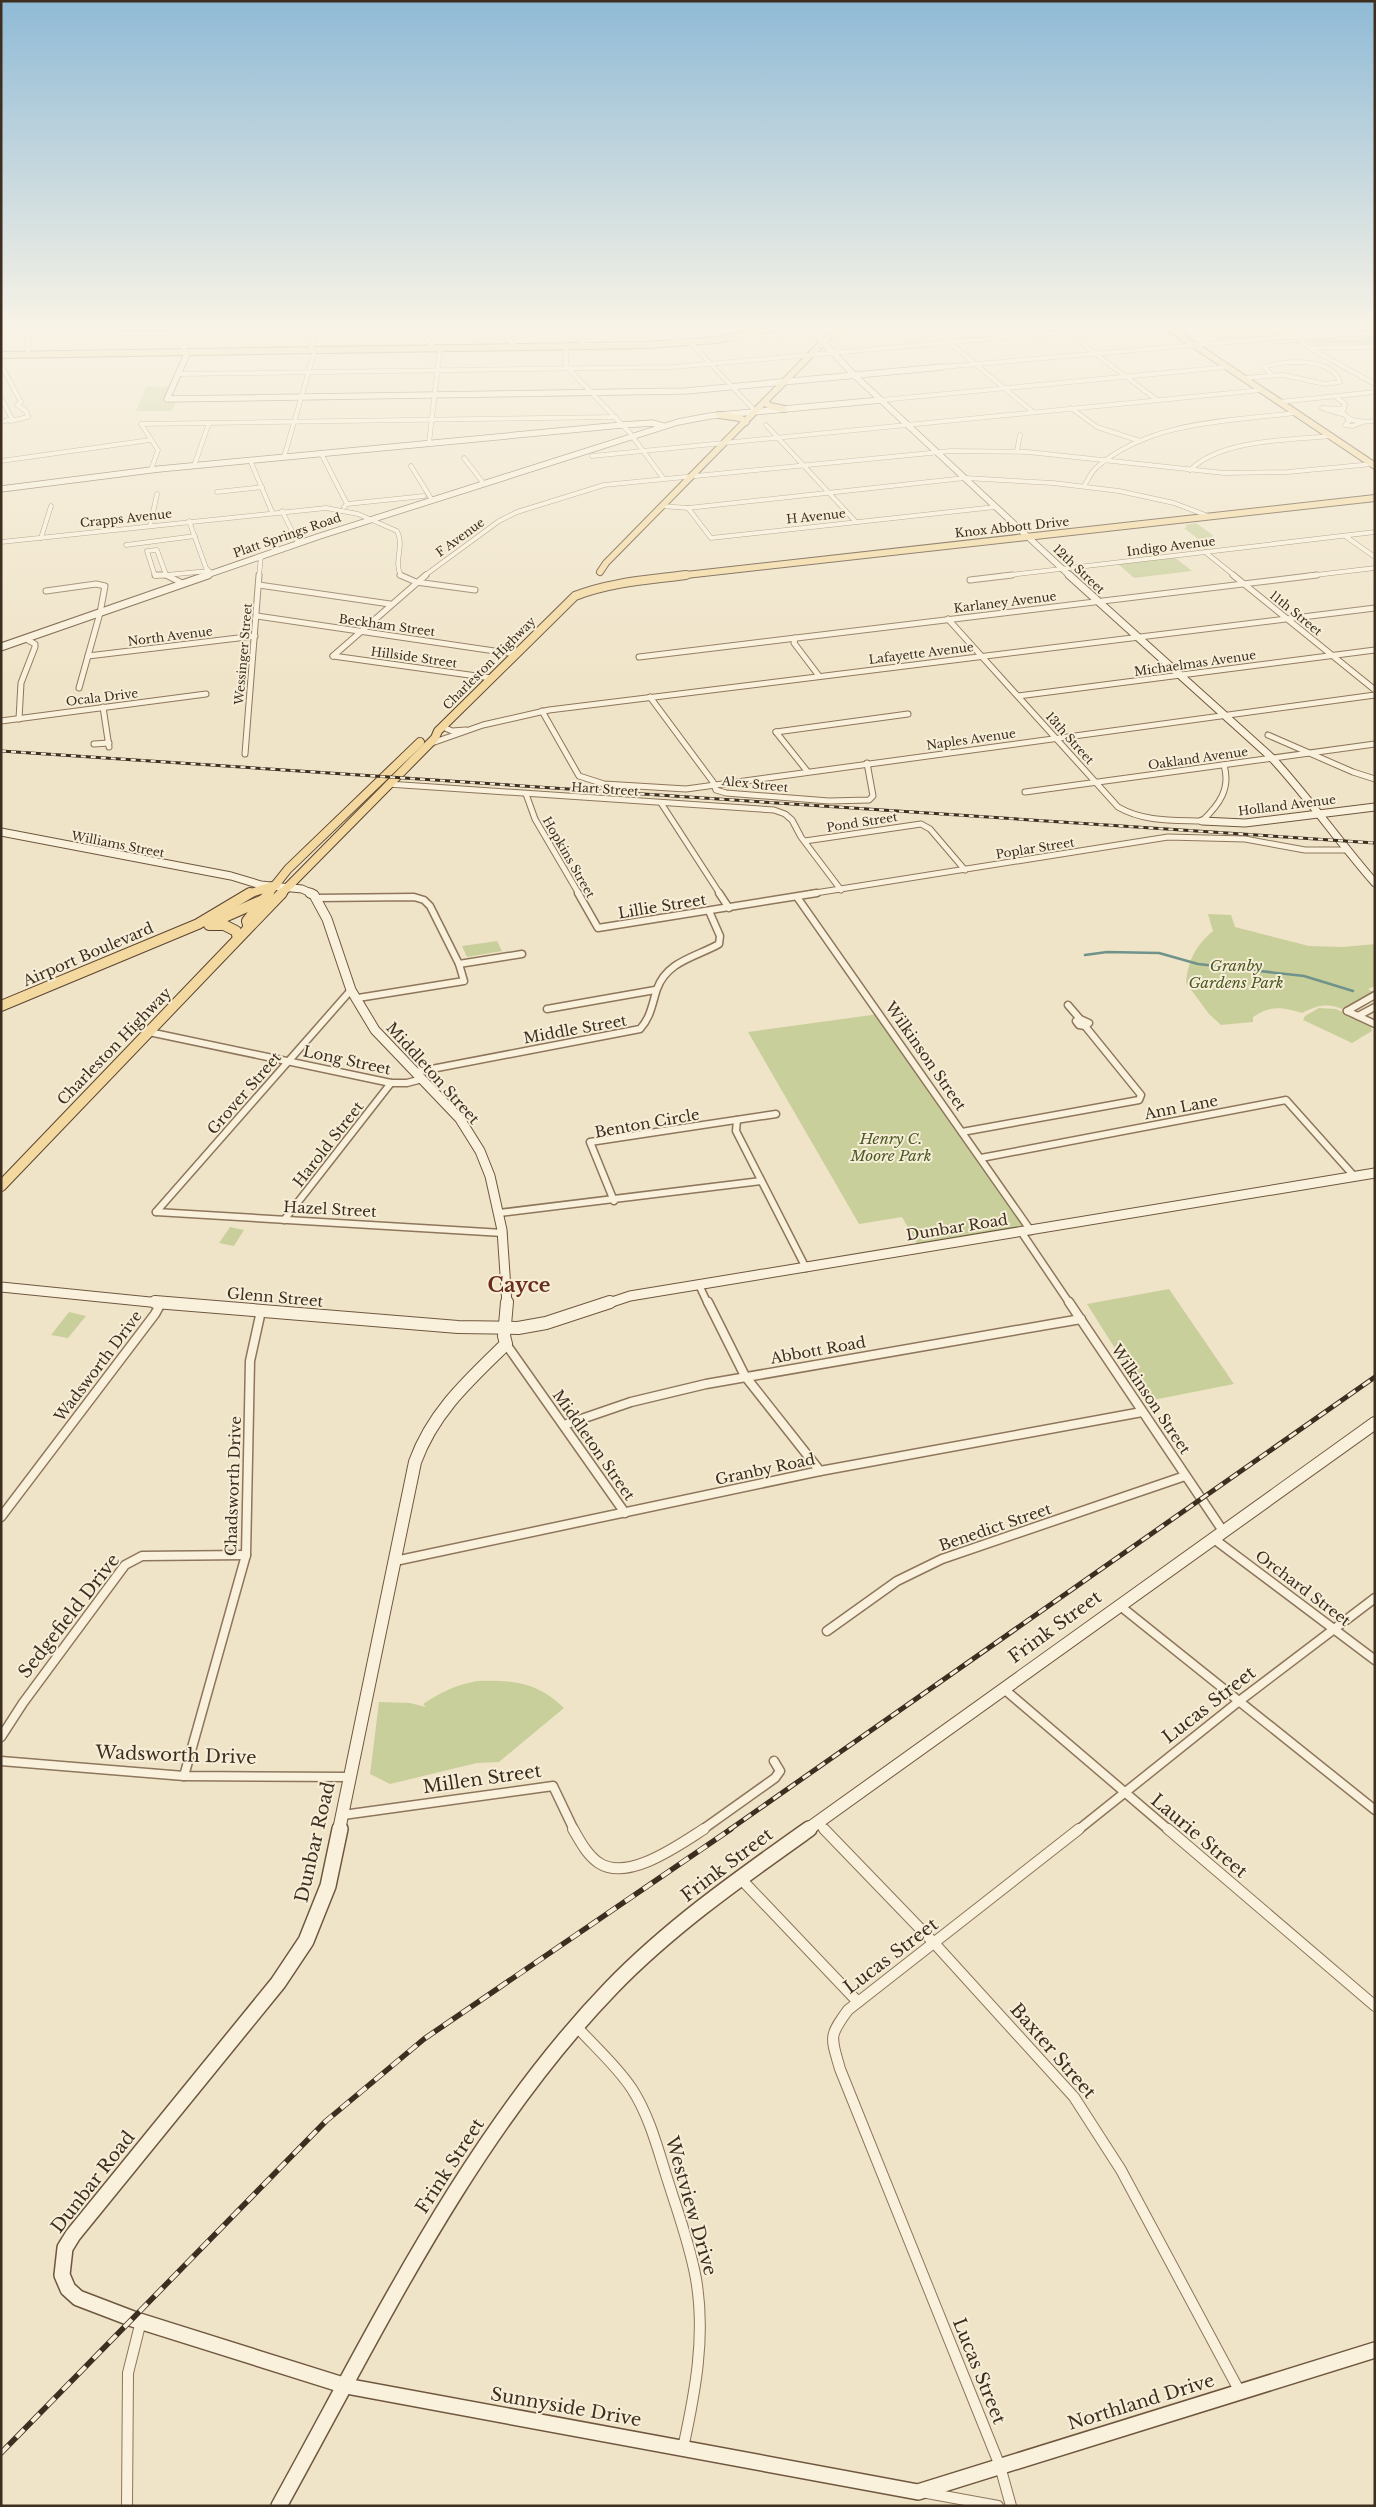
<svg xmlns="http://www.w3.org/2000/svg" width="1376" height="2507" viewBox="0 0 1376 2507" font-family="'Libre Baskerville',serif">
	<style>
		.green { fill: #c9cf9b }
		.lines { fill: none; stroke-linecap: round; stroke-linejoin: round }
		.stream-far1 { stroke: #6f938a; stroke-width: 1 }
		.stream { stroke: #6f938a; stroke-width: 2.5 }
		.street-far4-casing { stroke: #8d765c; stroke-width: 5 }
		.street-far3-casing { stroke: #8d765c; stroke-width: 7 }
		.street-far2-casing { stroke: #8d765c; stroke-width: 9 }
		.street-far1-casing { stroke: #8d765c; stroke-width: 11 }
		.street-casing { stroke: #8d765c; stroke-width: 12 }
		.secondary-far4-casing { stroke: #6f573f; stroke-width: 7 }
		.secondary-far3-casing { stroke: #6f573f; stroke-width: 9 }
		.secondary-far2-casing { stroke: #6f573f; stroke-width: 11 }
		.secondary-far1-casing { stroke: #6f573f; stroke-width: 14 }
		.secondary-casing { stroke: #6f573f; stroke-width: 18 }
		.primary-far2-casing { stroke: #5b4430; stroke-width: 8 }
		.primary-far1-casing { stroke: #5b4430; stroke-width: 10 }
		.primary-casing { stroke: #5b4430; stroke-width: 12 }
		.street-far4 { stroke: #faf1dc; stroke-width: 4 }
		.street-far3 { stroke: #faf1dc; stroke-width: 5 }
		.street-far2 { stroke: #faf1dc; stroke-width: 6 }
		.street-far1 { stroke: #faf1dc; stroke-width: 8 }
		.street { stroke: #faf1dc; stroke-width: 10 }
		.secondary-far4 { stroke: #faf1dc; stroke-width: 5.5 }
		.secondary-far3 { stroke: #faf1dc; stroke-width: 7 }
		.secondary-far2 { stroke: #faf1dc; stroke-width: 9 }
		.secondary-far1 { stroke: #faf1dc; stroke-width: 12 }
		.secondary { stroke: #faf1dc; stroke-width: 15 }
		.primary-far2 { stroke: #f3d9a0; stroke-width: 6 }
		.primary-far1 { stroke: #f3d9a0; stroke-width: 8 }
		.primary { stroke: #f3d9a0; stroke-width: 10 }
		.rail-far2-casing { stroke: #3d2e20; stroke-width: 3 }
		.rail-far1-casing { stroke: #3d2e20; stroke-width: 5 }
		.rail-casing { stroke: #3d2e20; stroke-width: 5.5 }
		.rail-far2 { stroke: #f7eed8; stroke-width: 2; stroke-dasharray: 5; stroke-linecap: butt }
		.rail-far1 { stroke: #f7eed8; stroke-width: 3; stroke-dasharray: 9; stroke-linecap: butt }
		.rail { stroke: #f7eed8; stroke-width: 4; stroke-dasharray: 11; stroke-linecap: butt }
		.labels { text-anchor: middle; dominant-baseline: central; stroke-width: 4; stroke-linejoin: round; paint-order: stroke }
		.far-street-label { font-size: 12px; fill: #3d2e20; stroke: #f7eed8 }
		.street-label { font-size: 15px; fill: #3d2e20; stroke: #f7eed8 }
		.park-label { font-size: 15px; font-style: italic; fill: #4d5a26; stroke: #f7eed8 }
		.near-street-label { font-size: 18px; fill: #3d2e20; stroke: #f7eed8 }
		.district-label { font-size: 20px; font-weight: bold; fill: #6b2e1e; stroke: #f7eed8 }
	</style>
	<rect width="100%" height="100%" fill="#f0e4c8"/>
	<g class="green">
		<polygon points="1203,328 1320,328 1326,333 1221,340"/>
		<path d="M 1375,334 L 1375,345 C 1360,345 1310,350 1302,337 Z"/>
		<polygon points="172,386 167,398 177,399 172,411 136,411 146,387"/>
		<polygon points="1196,523 1214,536 1195,541 1197,538 1184,528 1187,527 1185,525"/>
		<polygon points="1173,556 1192,571 1134,578 1116,562"/>
		<path d="M 1208,914 L 1231,915 L 1235,927 L 1309,946 L 1343,947 L 1375,944 L 1375,986 L 1368,989 L 1375,993 L 1347,1011 C 1328,1003 1320,1004 1302,1013 C 1282,1007 1270,1005 1253,1017 L 1253,1022 L 1221,1025 L 1209,1014 L 1186,983 C 1188,961 1195,946 1213,931 Z"/>
		<polygon points="497,941 502,951 467,957 462,946"/>
		<polygon points="1319,1008 1336,1009 1371,1026 1372,1031 1352,1043 1303,1020 1305,1016"/>
		<polygon points="879,1014 1031,1231 920,1249 902,1217 859,1224 748,1032"/>
		<polygon points="230,1227 244,1230 234,1246 219,1243"/>
		<polygon points="1169,1289 1234,1384 1148,1401 1087,1304"/>
		<polygon points="69,1312 86,1316 68,1338 51,1335"/>
		<path d="M 477,1681 C 513,1680 537,1682 564,1708 L 499,1762 L 477,1763 L 390,1784 L 370,1774 L 379,1702 L 410,1703 L 426,1707 L 423,1704 C 441,1692 456,1685 477,1681 Z"/>
	</g>
	<g class="lines">
		<g class="stream-far1">
			<polyline points="1305,341 1375,342"/>
			<polyline points="1274,344 1299,342"/>
		</g>
		<polyline class="stream" points="1085,955 1107,952 1159,953 1198,964 1304,976 1353,991"/>
		<g class="street-far4-casing">
			<g id="street-far4">
				<polyline points="80,328 83,333 92,334 421,329"/>
				<polyline points="499,328 515,347"/>
				<polyline points="570,328 586,346"/>
				<polyline points="653,328 662,334 692,344 756,412"/>
				<polyline points="932,328 1033,412"/>
				<polyline points="421,330 434,348"/>
				<polyline points="1065,331 1157,400"/>
				<polyline points="814,332 845,328"/>
				<polyline points="423,333 470,328"/>
				<polyline points="1296,336 1310,348 1375,347"/>
				<polyline points="730,339 806,332"/>
				<polyline points="566,347 566,366 630,433 663,478"/>
				<polyline points="311,350 315,328"/>
				<polyline points="1313,350 1375,384"/>
				<polyline points="182,352 189,338 195,332"/>
				<polyline points="28,354 28,339 38,328"/>
				<polyline points="1,365 21,402 17,405 26,411 28,417 10,421"/>
				<polyline points="942,367 1287,337 1375,333"/>
				<polyline points="178,374 674,367 1111,328"/>
				<path d="M 1244,378 L 1283,375 L 1325,384 L 1340,382 C 1332,357 1284,360 1264,367 L 1272,375"/>
				<path d="M 1336,397 L 1345,404 L 1342,412 C 1350,423 1363,422 1375,421"/>
				<polyline points="1,398 12,419 1,422"/>
				<polyline points="881,400 1227,367"/>
				<polyline points="1279,402 1375,392"/>
				<polyline points="1071,408 1097,427 1140,441"/>
				<polyline points="1342,414 1322,408 1344,409"/>
				<polyline points="1347,418 1349,421 1345,425 1353,426 1363,422"/>
				<polyline points="766,425 856,522"/>
				<polyline points="429,443 440,348"/>
				<polyline points="1017,451 1020,435"/>
				<polyline points="321,453 347,504 344,507"/>
				<polyline points="592,456 1261,390"/>
				<polyline points="284,457 315,350"/>
				<polyline points="464,458 484,484"/>
				<polyline points="250,460 272,512"/>
				<polyline points="1,461 150,440"/>
				<polyline points="194,466 209,423"/>
				<polyline points="411,466 432,500"/>
				<polyline points="151,470 158,450 141,424 616,417"/>
				<path d="M 1190,470 C 1221,439 1290,440 1332,436"/>
				<path d="M 1084,486 C 1088,480 1091,472 1097,467 C 1150,421 1229,421 1295,413"/>
				<polyline points="217,492 262,487"/>
				<polyline points="347,504 424,496"/>
				<polyline points="662,506 688,508 965,478 1053,483 1119,491 1174,503 1208,516"/>
				<polyline points="688,508 711,538 995,507"/>
				<polyline points="282,511 298,543"/>
				<polyline points="189,521 206,568 211,573"/>
				<polyline points="150,526 157,494"/>
				<polyline points="1345,536 1375,557"/>
				<polyline points="41,538 51,506"/>
				<path d="M 1,542 L 326,508 L 358,514 L 397,531 C 405,546 393,561 401,576"/>
				<polyline points="126,545 195,536"/>
				<polygon points="157,550 166,575 155,576 147,551"/>
				<polyline points="1205,552 1235,576"/>
				<polyline points="166,575 209,571"/>
				<polyline points="259,576 261,556"/>
				<polyline points="424,576 499,521 517,512 604,485 951,451 1028,452 1224,473 1288,472 1372,464"/>
				<polyline points="1002,576 1375,532"/>
				<polyline points="1307,576 1375,568"/>
			</g>
		</g>
		<g class="street-far3-casing">
			<g id="street-far3">
				<polyline points="155,575 166,575"/>
				<polyline points="166,575 182,583"/>
				<polyline points="400,575 416,582 475,590"/>
				<polyline points="1233,575 1375,690"/>
				<polyline points="970,580 1012,575"/>
				<polyline points="259,585 390,604"/>
				<polyline points="46,591 96,584 105,586 100,613 79,688"/>
				<polyline points="257,616 515,654"/>
				<path d="M 948,619 L 1118,807 C 1144,822 1173,820 1202,821 C 1219,805 1231,789 1224,765"/>
				<polyline points="795,638 794,643 819,676"/>
				<polyline points="88,656 255,636"/>
				<polyline points="333,656 426,575"/>
				<polyline points="333,656 491,678"/>
				<polyline points="639,657 1317,575"/>
				<polyline points="1018,696 1375,650"/>
				<polyline points="650,697 713,782 716,790 726,793 829,801 869,800 873,796 867,763"/>
				<polyline points="103,707 109,747"/>
				<polyline points="542,711 579,776 604,784 686,789 1375,695"/>
				<polyline points="19,719 21,683 35,647 35,644 26,639"/>
				<polyline points="1,721 206,694"/>
				<polyline points="443,727 452,731 466,730"/>
				<polyline points="776,732 908,714"/>
				<polyline points="776,732 807,771"/>
				<polyline points="1268,735 1353,772 1375,779"/>
				<polyline points="94,744 109,743"/>
				<polyline points="429,744 483,725 549,710 1375,608"/>
				<polyline points="245,754 259,575"/>
				<polyline points="388,784 774,810 785,814 792,820 801,837 841,890"/>
				<polyline points="1025,792 1375,744"/>
				<polyline points="526,794 535,819 579,894"/>
				<polyline points="661,803 720,894"/>
				<polyline points="805,841 921,824 930,829 965,870"/>
				<polyline points="809,894 1168,837 1245,839 1305,850 1346,850"/>
			</g>
		</g>
		<g class="street-far2-casing">
			<g id="street-far2">
				<polyline points="578,893 598,928 817,893"/>
				<polyline points="719,893 729,908"/>
				<polyline points="797,897 1031,1231"/>
				<polyline points="316,898 414,897 424,900 430,906 459,964 464,981 358,998"/>
				<polyline points="459,964 522,954"/>
				<polyline points="1068,1005 1080,1019"/>
				<polyline points="547,1009 655,990"/>
				<polyline points="1347,1011 1375,995"/>
				<polyline points="1347,1011 1375,1024"/>
				<polyline points="1358,1016 1375,1007"/>
				<polygon points="1080,1019 1089,1023 1085,1026 1079,1025 1076,1021"/>
				<polyline points="149,1032 391,1083 407,1083 422,1079"/>
				<path d="M 416,1072 L 640,1029 C 651,1017 652,1004 657,989 C 667,961 696,957 719,944 L 720,936 L 709,911"/>
				<polyline points="737,1120 736,1131 806,1268"/>
				<polyline points="962,1132 1139,1100 1141,1095 1085,1026"/>
				<polyline points="981,1158 1286,1100 1354,1176"/>
				<polyline points="614,1201 590,1142 776,1114"/>
				<polyline points="156,1212 503,1233"/>
				<polyline points="156,1212 351,990"/>
				<polyline points="499,1213 761,1181"/>
				<polyline points="284,1220 391,1083"/>
				<polyline points="1022,1233 1070,1304"/>
				<polyline points="699,1285 708,1304"/>
			</g>
		</g>
		<g class="street-far1-casing">
			<g id="street-far1">
				<polyline points="708,1302 745,1376 820,1471"/>
				<polyline points="1069,1302 1223,1531"/>
				<polyline points="506,1344 625,1513"/>
				<polyline points="564,1425 631,1402 706,1384 1081,1319"/>
				<polyline points="1,1517 155,1314 161,1303"/>
				<polyline points="1214,1539 1375,1660"/>
				<polyline points="395,1561 820,1471 1142,1412"/>
				<polyline points="1119,1605 1375,1810"/>
				<polyline points="827,1631 897,1581 942,1559 1185,1476"/>
				<polyline points="1004,1689 1169,1830"/>
				<polyline points="1,1737 23,1703 125,1565 142,1556 246,1555"/>
				<polyline points="1,1761 184,1776 350,1777"/>
				<polyline points="184,1776 246,1555 250,1361 261,1311"/>
				<polyline points="343,1815 553,1786 574,1830"/>
				<polyline points="818,1823 825,1830"/>
				<polyline points="702,1830 775,1778 780,1771 774,1761"/>
				<polyline points="1078,1830 1238,1702 1375,1598"/>
			</g>
		</g>
		<g class="street-casing">
			<g id="street">
				<path d="M 573,1829 C 580,1841 587,1855 599,1863 C 628,1882 679,1845 704,1829"/>
				<polyline points="824,1829 935,1944 1074,2097 1121,2170 1240,2392"/>
				<polyline points="1168,1829 1375,2006"/>
				<polyline points="741,1879 858,2002"/>
				<path d="M 577,2027 C 595,2047 617,2066 632,2089 C 650,2117 658,2150 668,2181 C 678,2213 690,2245 696,2279 C 706,2336 695,2393 683,2448"/>
				<polyline points="927,2493 998,2506"/>
				<polyline points="127,2506 128,2373 141,2321"/>
				<path d="M 1011,2506 L 1000,2466 L 840,2069 C 831,2037 828,2037 848,2010 L 1079,1829"/>
			</g>
		</g>
		<g class="secondary-far4-casing">
			<g id="secondary-far4">
				<polyline points="810,328 854,375 1070,576"/>
				<polyline points="188,352 167,399 686,391 942,367"/>
				<polyline points="1,489 159,469 622,425 652,423 663,426"/>
				<polyline points="204,576 320,536 678,422 710,416 881,400"/>
			</g>
		</g>
		<g class="secondary-far3-casing">
			<g id="secondary-far3">
				<path d="M 1069,575 L 1272,758 C 1309,798 1339,842 1375,883"/>
				<polyline points="1,647 208,575"/>
				<polyline points="1202,821 1245,823 1375,807"/>
				<polyline points="1,832 231,876 261,885 302,889 313,894"/>
			</g>
		</g>
		<g class="secondary-far2-casing">
			<g id="secondary-far2">
				<polyline points="310,893 314,895 327,919 351,990 375,1030 460,1119 480,1151 490,1176 502,1230 507,1304"/>
				<polyline points="1,1287 170,1304"/>
				<polyline points="606,1304 630,1296 1375,1173"/>
			</g>
		</g>
		<g class="secondary-far1-casing">
			<g id="secondary-far1">
				<polyline points="155,1302 458,1327 518,1328 546,1323 610,1302"/>
				<path d="M 339,1830 L 415,1462 C 433,1412 469,1380 506,1344 L 504,1336 L 507,1302"/>
				<polyline points="807,1830 1375,1423"/>
			</g>
		</g>
		<g class="secondary-casing">
			<g id="secondary">
				<polyline points="340,1829 328,1886 306,1941 278,1983 73,2235 65,2248 62,2275 68,2289 78,2298 133,2319 346,2386 918,2492 1375,2350"/>
				<path d="M 279,2506 C 377,2329 470,2134 611,1988 C 670,1927 740,1878 809,1829"/>
			</g>
		</g>
		<g class="primary-far2-casing">
			<g id="primary-far2">
				<polyline points="1169,328 1375,466"/>
				<polyline points="1,355 648,345 717,340 774,328"/>
				<polyline points="764,402 770,406 784,409"/>
				<polyline points="719,415 740,418 746,422"/>
				<polyline points="600,572 606,563 837,328"/>
				<polyline points="677,576 1375,498"/>
			</g>
		</g>
		<g class="primary-far1-casing">
			<g id="primary-far1">
				<polyline points="248,894 276,885"/>
				<polyline points="268,894 288,869 420,742"/>
				<path d="M 281,894 L 435,738 L 438,731 L 575,596 C 610,582 649,580 686,575"/>
			</g>
		</g>
		<g class="primary-casing">
			<g id="primary">
				<polyline points="213,922 263,900"/>
				<polyline points="209,925 224,925 236,931 238,938"/>
				<polyline points="248,925 247,921 269,893"/>
				<polyline points="1,1006 198,924 250,893"/>
				<polyline points="1,1186 282,893"/>
			</g>
		</g>
		<use href="#street-far4" class="street-far4"/>
		<use href="#street-far3" class="street-far3"/>
		<use href="#street-far2" class="street-far2"/>
		<use href="#street-far1" class="street-far1"/>
		<use href="#street" class="street"/>
		<use href="#secondary-far4" class="secondary-far4"/>
		<use href="#secondary-far3" class="secondary-far3"/>
		<use href="#secondary-far2" class="secondary-far2"/>
		<use href="#secondary-far1" class="secondary-far1"/>
		<use href="#secondary" class="secondary"/>
		<use href="#primary-far2" class="primary-far2"/>
		<use href="#primary-far1" class="primary-far1"/>
		<use href="#primary" class="primary"/>
		<g class="rail-far2-casing">
			<polyline id="rail-far2" points="1,751 1375,843"/>
		</g>
		<g class="rail-far1-casing">
			<polyline id="rail-far1" points="729,1830 1375,1377"/>
		</g>
		<g class="rail-casing">
			<polyline id="rail" points="1,2453 326,2121 424,2039 731,1829"/>
		</g>
		<use href="#rail-far2" class="rail-far2"/>
		<use href="#rail-far1" class="rail-far1"/>
		<use href="#rail" class="rail"/>
	</g>
	<linearGradient id="sky" x2="0" y2="1"><stop stop-color="#8fbad6"/><stop offset="0.48" stop-color="#f8f3e6"/><stop offset="1" stop-color="#f8f3e6" stop-opacity="0"/></linearGradient>
	<rect width="1376" height="679" fill="url(#sky)"/>
	<g class="labels">
		<g class="far-street-label">
			<text transform="translate(816 516) rotate(-6)">H Avenue</text>
			<text transform="translate(126 518) rotate(-6)">Crapps Avenue</text>
			<text transform="translate(1012 527) rotate(-6)">Knox Abbott Drive</text>
			<text transform="translate(287 535) rotate(-19)">Platt Springs Road</text>
			<text transform="translate(460 537) rotate(-36)">F Avenue</text>
			<text transform="translate(1171 546) rotate(-7)">Indigo Avenue</text>
			<text transform="translate(1079 569) rotate(43)">12th Street</text>
			<text transform="translate(1005 602) rotate(-7)">Karlaney Avenue</text>
			<text transform="translate(1296 613) rotate(39)">11th Street</text>
			<text transform="translate(387 625) rotate(8)">Beckham Street</text>
			<text transform="translate(170 636) rotate(-7)">North Avenue</text>
			<text transform="translate(921 653) rotate(-7)">Lafayette Avenue</text>
			<text transform="translate(243 654) rotate(-85)">Wessinger Street</text>
			<text transform="translate(414 657) rotate(8)">Hillside Street</text>
			<text transform="translate(489 663) rotate(-45)">Charleston Highway</text>
			<text transform="translate(1195 663) rotate(-8)">Michaelmas Avenue</text>
			<text transform="translate(102 697) rotate(-7)">Ocala Drive</text>
			<text transform="translate(1070 738) rotate(48)">13th Street</text>
			<text transform="translate(971 739) rotate(-8)">Naples Avenue</text>
			<text transform="translate(1198 758) rotate(-8)">Oakland Avenue</text>
			<text transform="translate(755 784) rotate(6)">Alex Street</text>
			<text transform="translate(605 789) rotate(4)">Hart Street</text>
			<text transform="translate(1287 805) rotate(-7)">Holland Avenue</text>
			<text transform="translate(862 822) rotate(-9)">Pond Street</text>
			<text transform="translate(118 844) rotate(11)">Williams Street</text>
			<text transform="translate(1035 848) rotate(-9)">Poplar Street</text>
			<text transform="translate(569 857) rotate(60)">Hopkins Street</text>
		</g>
		<g class="street-label">
			<text transform="translate(662 906) rotate(-9)">Lillie Street</text>
			<text transform="translate(88 954) rotate(-23)">Airport Boulevard</text>
			<text transform="translate(575 1029) rotate(-10)">Middle Street</text>
			<text transform="translate(114 1046) rotate(-46)">Charleston Highway</text>
			<text transform="translate(926 1056) rotate(55)">Wilkinson Street</text>
			<text transform="translate(347 1060) rotate(12)">Long Street</text>
			<text transform="translate(433 1073) rotate(48)">Middleton Street</text>
			<text transform="translate(244 1093) rotate(-49)">Grover Street</text>
			<text transform="translate(1181 1107) rotate(-11)">Ann Lane</text>
			<text transform="translate(647 1123) rotate(-10)">Benton Circle</text>
			<text transform="translate(328 1144) rotate(-52)">Harold Street</text>
			<text transform="translate(330 1209) rotate(3)">Hazel Street</text>
			<text transform="translate(957 1227) rotate(-9)">Dunbar Road</text>
			<text transform="translate(275 1297) rotate(5)">Glenn Street</text>
			<text transform="translate(818 1350) rotate(-10)">Abbott Road</text>
			<text transform="translate(98 1366) rotate(-53)">Wadsworth Drive</text>
			<text transform="translate(1151 1399) rotate(56)">Wilkinson Street</text>
			<text transform="translate(594 1445) rotate(55)">Middleton Street</text>
			<text transform="translate(765 1469) rotate(-12)">Granby Road</text>
			<text transform="translate(233 1486) rotate(-88)">Chadsworth Drive</text>
			<text transform="translate(995 1527) rotate(-19)">Benedict Street</text>
			<text transform="translate(1303 1588) rotate(37)">Orchard Street</text>
		</g>
		<g class="park-label">
			<text x="1236" y="965">Granby<tspan x="1236" dy="17">Gardens Park</tspan></text>
			<text x="891" y="1138">Henry C.<tspan x="891" dy="17">Moore Park</tspan></text>
		</g>
		<g class="near-street-label">
			<text transform="translate(69 1616) rotate(-52)">Sedgefield Drive</text>
			<text transform="translate(1055 1627) rotate(-36)">Frink Street</text>
			<text transform="translate(1209 1705) rotate(-38)">Lucas Street</text>
			<text transform="translate(176 1755) rotate(2)">Wadsworth Drive</text>
			<text transform="translate(482 1779) rotate(-8)">Millen Street</text>
			<text transform="translate(1199 1836) rotate(40)">Laurie Street</text>
			<text transform="translate(315 1842) rotate(-77)">Dunbar Road</text>
			<text transform="translate(727 1865) rotate(-37)">Frink Street</text>
			<text transform="translate(891 1956) rotate(-37)">Lucas Street</text>
			<text transform="translate(1053 2051) rotate(49)">Baxter Street</text>
			<text transform="translate(450 2166) rotate(-57)">Frink Street</text>
			<text transform="translate(93 2182) rotate(-52)">Dunbar Road</text>
			<text transform="translate(691 2206) rotate(74)">Westview Drive</text>
			<text transform="translate(979 2371) rotate(68)">Lucas Street</text>
			<text transform="translate(1141 2402) rotate(-17)">Northland Drive</text>
			<text transform="translate(566 2407) rotate(10)">Sunnyside Drive</text>
		</g>
		<g class="district-label">
			<text x="519" y="1285">Cayce</text>
		</g>
	</g>
	<rect width="1376" height="2507" fill="none" stroke="#3d2e20" stroke-width="5"/>
</svg>
